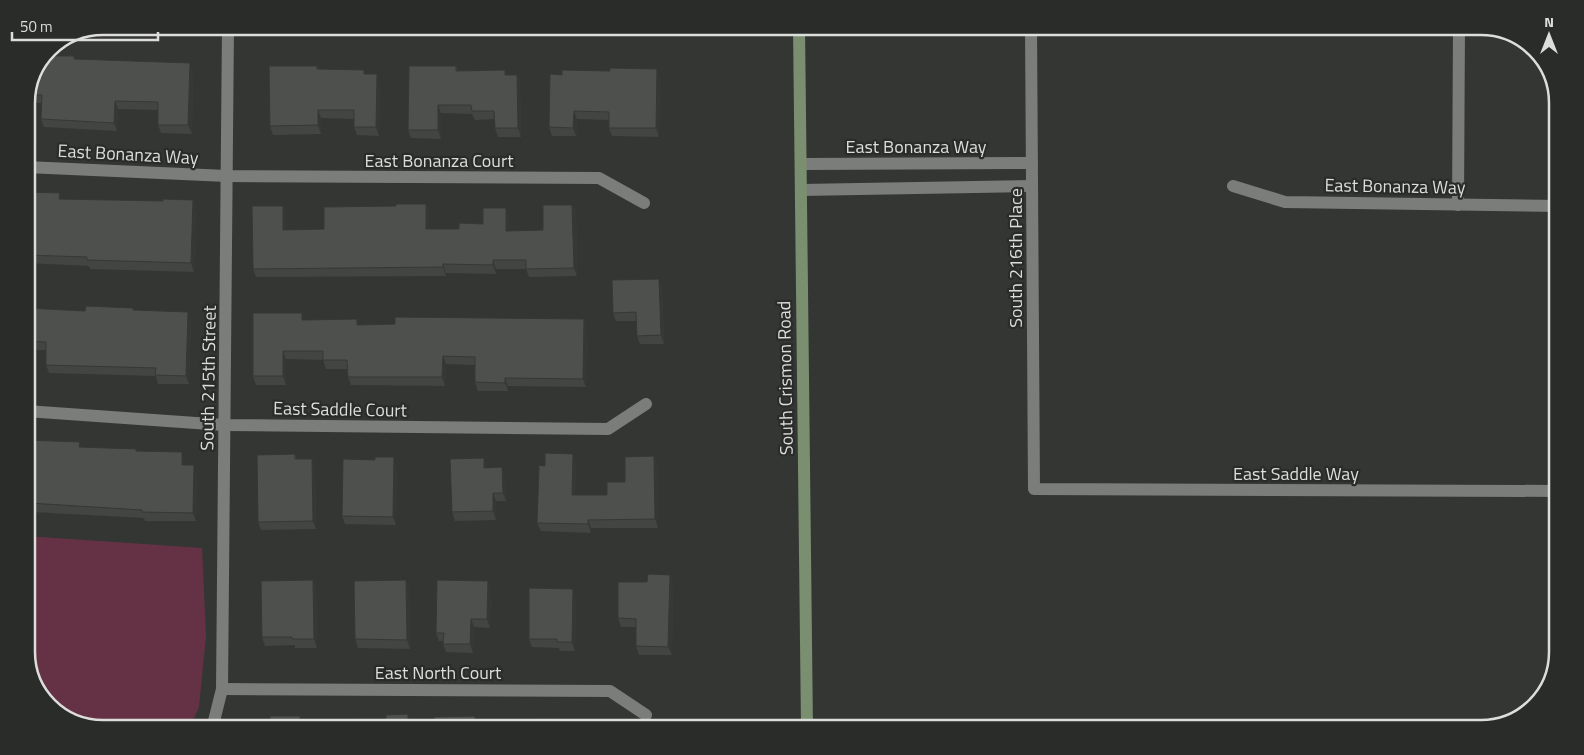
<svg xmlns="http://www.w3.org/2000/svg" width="1584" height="755" viewBox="0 0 1584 755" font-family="'Titillium Web',sans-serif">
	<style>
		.green { fill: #653245 }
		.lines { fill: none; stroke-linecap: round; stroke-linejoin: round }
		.street { stroke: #7a7d79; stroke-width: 12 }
		.secondary { stroke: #7a8f70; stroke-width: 12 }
		.wall { fill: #424541 }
		.shaded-wall { fill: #363835 }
		.building { fill: #4d504c; stroke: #363835 }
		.labels { text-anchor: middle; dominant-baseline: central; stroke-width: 4.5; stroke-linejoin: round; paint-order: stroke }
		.street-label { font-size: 18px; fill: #dddedc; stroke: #2a2c29 }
		.rim { fill: none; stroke: #dddedc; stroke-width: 2.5 }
	</style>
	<rect width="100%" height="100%" fill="#343633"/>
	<polygon class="green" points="26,536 202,548 206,636 199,707 189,729 103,729 70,721 39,695 26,657"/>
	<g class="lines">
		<g class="street">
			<polyline points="1031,26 1034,489 1558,491"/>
			<polyline points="801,164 1032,163"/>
			<polyline points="26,167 227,176 599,178 644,203"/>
			<polyline points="1233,186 1285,202 1558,206"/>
			<polyline points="801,190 1032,186"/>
			<polyline points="1458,205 1459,26"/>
			<polyline points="26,411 224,425 608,429 646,404"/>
			<polyline points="222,689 610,691 646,715"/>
			<polyline points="212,729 222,689 228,26"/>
		</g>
		<polyline class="secondary" points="799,26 807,729"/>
	</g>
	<g class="wall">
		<polygon points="46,56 74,56 75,59 193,72 192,134 161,133 158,125 158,110 118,109 117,131 44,127 41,119 42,103 29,103 28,101 26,101 26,99"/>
		<polygon points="317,66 319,70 365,74 380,83 379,136 357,135 354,127 354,119 321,118 321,134 273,135 270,126"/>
		<polygon points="456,66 458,71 505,70 506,75 517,75 520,84 521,137 498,137 495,128 495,119 475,120 472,114 441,113 441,139 411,138 408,130"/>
		<polygon points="550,74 660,78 659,137 612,136 609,128 609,120 577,119 576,136 552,136 549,127"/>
		<polygon points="26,192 62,199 163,201 193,200 196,208 194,272 90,269 89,266 26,263"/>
		<polygon points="426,204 429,212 429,229 459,229 483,224 509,217 509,231 543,230 572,205 576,213 577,276 529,277 526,269 496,269 496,274 446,273 446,276 256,277 253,269 283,206 286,214 286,230 324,229 396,206"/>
		<polygon points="662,288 664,344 640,344 637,336 636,321 616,321 613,313"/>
		<polygon points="26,308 85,311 133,308 134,310 188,312 191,320 189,384 158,384 156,376 49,373 46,365 46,350 26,350"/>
		<polygon points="584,319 587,327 586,387 508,386 508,391 478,391 475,382 475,365 446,364 445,386 351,385 348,377 347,369 326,369 323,360 286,359 286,385 256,385 253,376 304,320 359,325"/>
		<polygon points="26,440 81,447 137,451 185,460 185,465 197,473 196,521 145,521 144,518 32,512 31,510 26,510"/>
		<polygon points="295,454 297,459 312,459 315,468 316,529 261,530 258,522"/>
		<polygon points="576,462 575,495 607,495 625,482 658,465 658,528 591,528 591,533 541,531 537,523 545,466"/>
		<polygon points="397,466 396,525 345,524 342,516"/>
		<polygon points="487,467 505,475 506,501 496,501 496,520 455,521 452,512"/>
		<polygon points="670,575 673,583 672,655 639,655 636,646 636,627 621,627 618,618 647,582"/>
		<polygon points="313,580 316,589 317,648 295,648 295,645 265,646 262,637"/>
		<polygon points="406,580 409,588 410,649 358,648 355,639"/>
		<polygon points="491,589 490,628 474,627 473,653 446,652 443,644 443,641 439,641 436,633"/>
		<polygon points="576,597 575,651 560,651 559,648 532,647 529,639"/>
	</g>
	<g class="shaded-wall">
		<polygon points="190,63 193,72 192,134 188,125"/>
		<polygon points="657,69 660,78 659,137 656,128"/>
		<polygon points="377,74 380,83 379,136 376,127"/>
		<polygon points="517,75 520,84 521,137 518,128"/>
		<polygon points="115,101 118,109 117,131 114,123"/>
		<polygon points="438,105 441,113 441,139 438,130"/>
		<polygon points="318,110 321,118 321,134 318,125"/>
		<polygon points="574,111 577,119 576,136 573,128"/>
		<polygon points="193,200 196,208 194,272 191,263"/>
		<polygon points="426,204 429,212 429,237 426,229"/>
		<polygon points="572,205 576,213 577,276 574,268"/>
		<polygon points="283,206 286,214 286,238 283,230"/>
		<polygon points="506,208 509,217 509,239 506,231"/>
		<polygon points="493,260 496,269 496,274 493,265"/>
		<polygon points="443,264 446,273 446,276 443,267"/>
		<polygon points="659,279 662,288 664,344 661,335"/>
		<polygon points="188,312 191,320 189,384 186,376"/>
		<polygon points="584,319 587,327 586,387 583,379"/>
		<polygon points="283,351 286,359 286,385 283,376"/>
		<polygon points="443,356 446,364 445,386 442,377"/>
		<polygon points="505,378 508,386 508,391 505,383"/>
		<polygon points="182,452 185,460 185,473 182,465"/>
		<polygon points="573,454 576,462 575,503 572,495"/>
		<polygon points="654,456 658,465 658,528 655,519"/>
		<polygon points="394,457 397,466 396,525 393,517"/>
		<polygon points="484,458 487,467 487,476 484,468"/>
		<polygon points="312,459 315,468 316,529 313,521"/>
		<polygon points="194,465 197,473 196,521 193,513"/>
		<polygon points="502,467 505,475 506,501 503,493"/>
		<polygon points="493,493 496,501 496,520 493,511"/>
		<polygon points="588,520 591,528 591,533 588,524"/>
		<polygon points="670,575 673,583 672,655 668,647"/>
		<polygon points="313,580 316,589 317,648 314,639"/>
		<polygon points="406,580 409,588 410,649 407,640"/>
		<polygon points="488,581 491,589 490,628 487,619"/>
		<polygon points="573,589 576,597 575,651 572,642"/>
		<polygon points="471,619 474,627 473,653 470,644"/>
		<polygon points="408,714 411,723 411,729 408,729"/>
		<polygon points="300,716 303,724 303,729 300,729"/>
	</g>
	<g class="building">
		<polygon points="46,56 74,56 74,59 190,63 188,125 158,125 158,102 115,101 114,123 41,119 42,95 28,95"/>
		<polygon points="269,66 317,66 317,69 364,70 364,74 377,74 376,127 354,127 354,110 318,110 318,125 270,126"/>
		<polygon points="409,66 456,66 456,71 505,70 505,75 517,75 518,128 495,128 494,111 472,111 471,105 438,105 438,130 408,130"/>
		<polygon points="610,68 657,69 656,128 609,128 609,112 574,111 573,128 549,127 550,74 562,75 562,70 610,71"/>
		<polygon points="26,192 60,193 59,199 163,201 163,199 193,200 191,263 87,260 87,257 26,255"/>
		<polygon points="396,204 426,204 426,229 459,229 459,223 483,224 483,208 506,208 506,231 543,230 543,205 572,205 574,268 526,269 526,260 493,260 493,265 443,264 443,267 253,269 252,206 283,206 283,230 324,229 324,207 396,206"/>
		<polygon points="659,279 661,335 637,336 636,312 613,313 612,280"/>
		<polygon points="86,306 133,308 133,310 188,312 186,376 155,375 156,368 46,365 46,342 26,341 26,308 85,311"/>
		<polygon points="253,313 302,313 302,320 357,319 357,325 395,324 395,317 584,319 583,379 505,378 505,383 475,382 475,357 443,356 442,377 348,377 347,360 323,360 323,351 283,351 283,376 253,376"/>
		<polygon points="26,440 80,442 79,447 136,449 136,451 182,452 182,465 194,465 193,513 142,512 142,510 29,503 29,502 26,502"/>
		<polygon points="545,453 573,454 572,495 607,495 607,482 625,482 625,457 654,456 655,519 588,520 588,524 537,523 539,465 545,466"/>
		<polygon points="295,454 295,459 312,459 313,521 258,522 257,455"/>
		<polygon points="375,457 394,457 393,517 342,516 343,459 375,460"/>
		<polygon points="484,458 484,468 502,467 503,493 493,493 493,511 452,512 450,459"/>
		<polygon points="648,574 670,575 668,647 636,646 636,619 618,618 618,582 647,582"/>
		<polygon points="313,580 314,639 292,639 292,637 262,637 261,581"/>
		<polygon points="406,580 407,640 355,639 354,581"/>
		<polygon points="437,580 488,581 487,619 471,619 470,644 443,644 444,633 436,633"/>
		<polygon points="529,588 573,589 572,642 557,642 557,639 529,639"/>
		<polygon points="408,714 408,729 359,729 359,719 386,719 386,715"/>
		<rect x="270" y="716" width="30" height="13"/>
		<polygon points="475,716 475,721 491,721 491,729 433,729 434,717"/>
		<polygon points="536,719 555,719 555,727 587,728 587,729 536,729"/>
	</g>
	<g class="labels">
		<g class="street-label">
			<text x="916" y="146">East Bonanza Way</text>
			<text transform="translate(128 154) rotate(3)">East Bonanza Way</text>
			<text x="439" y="160">East Bonanza Court</text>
			<text transform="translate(1395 186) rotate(1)">East Bonanza Way</text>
			<text transform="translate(1015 258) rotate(-90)">South 216th Place</text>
			<text transform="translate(208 378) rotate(-89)">South 215th Street</text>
			<text transform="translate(785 378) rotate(-91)">South Crismon Road</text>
			<text transform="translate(340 409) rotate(1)">East Saddle Court</text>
			<text x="1296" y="473">East Saddle Way</text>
			<text x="438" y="672">East North Court</text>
		</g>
	</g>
	<path d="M0 0H1584V755H0ZM103 35H1481A68 68 0 0 1 1549 103V652A68 68 0 0 1 1481 720H103A68 68 0 0 1 35 652V103A68 68 0 0 1 103 35Z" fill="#2a2c29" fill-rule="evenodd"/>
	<path class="rim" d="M103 35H1481A68 68 0 0 1 1549 103V652A68 68 0 0 1 1481 720H103A68 68 0 0 1 35 652V103A68 68 0 0 1 103 35Z"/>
	<g transform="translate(1549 35)" stroke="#2a2c29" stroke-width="4" paint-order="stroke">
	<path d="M0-4L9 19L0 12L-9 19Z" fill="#dddedc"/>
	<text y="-8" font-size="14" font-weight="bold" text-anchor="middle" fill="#dddedc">N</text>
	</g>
	<path d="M12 32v8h146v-8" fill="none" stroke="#dddedc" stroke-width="2.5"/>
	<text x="20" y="32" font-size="15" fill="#dddedc" stroke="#2a2c29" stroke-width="4" paint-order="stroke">50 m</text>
</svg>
